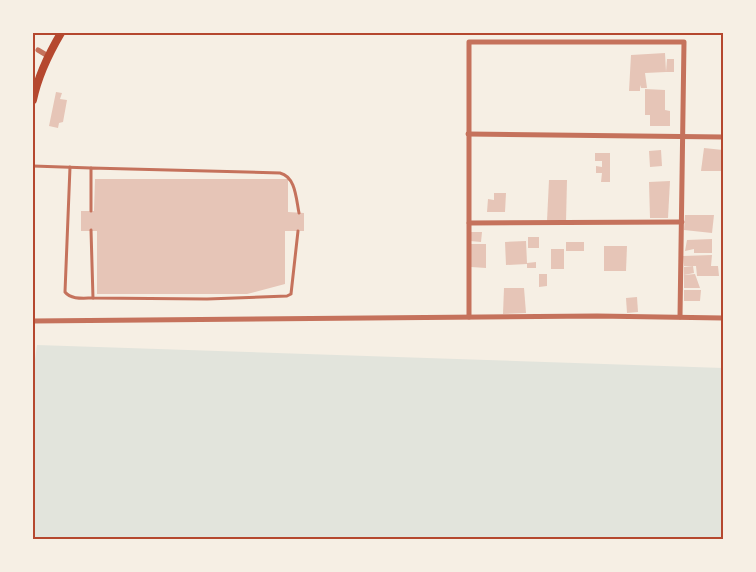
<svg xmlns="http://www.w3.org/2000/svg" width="756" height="572" viewBox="0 0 756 572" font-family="Barlow,sans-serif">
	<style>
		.green { fill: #e2e4dc }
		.building { fill: #e6c5b7 }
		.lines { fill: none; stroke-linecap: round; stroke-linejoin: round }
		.service { stroke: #c5725c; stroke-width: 3 }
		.minor { stroke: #c5725c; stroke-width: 5 }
		.secondary { stroke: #b5482f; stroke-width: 8 }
		.neatline { fill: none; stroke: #b5482f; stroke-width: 2 }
	</style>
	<rect width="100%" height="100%" fill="#f6efe4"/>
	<polygon class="green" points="37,345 723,368 723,539 33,539 33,374"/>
	<g class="building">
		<polygon points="665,53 666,72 645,73 647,88 641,88 640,85 640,91 629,91 631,55"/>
		<polygon points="667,59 674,59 674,72 666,72"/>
		<polygon points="645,89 665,90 665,110 670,111 670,126 650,126 650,115 645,115"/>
		<polygon points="56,92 62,93 60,99 67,100 63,122 59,123 58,128 49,126"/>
		<polygon points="704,148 723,150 723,171 701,171"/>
		<polygon points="661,150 662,166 650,167 649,151"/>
		<polygon points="595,153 610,153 610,182 601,182 602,173 596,173 596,166 602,167 602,161 595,161"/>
		<polygon points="95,179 288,179 288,212 304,213 304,231 285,231 285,284 247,294 97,294 97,231 81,231 81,211 94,211"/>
		<polygon points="549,180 567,180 566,222 547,221"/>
		<polygon points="670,181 668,218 650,218 649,182"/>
		<polygon points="494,193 506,193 505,212 487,212 488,199 494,200"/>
		<polygon points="685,215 714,215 712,233 684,230"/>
		<polygon points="471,232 482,232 481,242 470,241"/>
		<rect x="528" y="237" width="11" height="11"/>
		<polygon points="712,239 712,253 694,253 694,249 685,251 687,240"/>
		<polygon points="526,241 527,263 536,262 536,268 527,268 527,264 506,265 505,242"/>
		<rect x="566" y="242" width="18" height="9"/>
		<polygon points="471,244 486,244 486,268 471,267"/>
		<polygon points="604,246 627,246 626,271 604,271"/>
		<rect x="551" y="249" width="13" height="20"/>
		<polygon points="712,255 711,266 718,266 719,276 697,276 696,266 693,266 694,273 684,275 684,267 693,266 684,266 683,256"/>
		<polygon points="539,274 547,274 547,286 539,287"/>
		<polygon points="695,274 700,288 684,288 684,275"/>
		<polygon points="504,288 524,288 526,313 503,314"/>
		<polygon points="684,290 701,290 700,301 684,301"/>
		<polygon points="637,297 638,312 627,313 626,298"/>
	</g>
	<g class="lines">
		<g class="service">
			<polyline points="33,166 91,168"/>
			<path d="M 70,167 L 65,292 C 71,300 84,298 93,298"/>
			<path d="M 91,211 L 91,168 L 280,173 C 296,177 296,199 299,213"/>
			<polyline points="91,230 93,298 207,299 287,296 291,294 298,231"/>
		</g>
		<g class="minor">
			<polyline points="38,50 48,56"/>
			<polyline points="468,134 723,137"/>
			<polyline points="469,223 682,222"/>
			<polyline points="469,317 469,42 684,42 680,317"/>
			<polyline points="33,321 597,316 723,318"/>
		</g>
		<path class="secondary" d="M 33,100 C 38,76 48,55 61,33"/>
	</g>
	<rect width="756" height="572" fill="none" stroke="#f6efe4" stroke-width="69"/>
	<rect x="34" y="34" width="688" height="504" class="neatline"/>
</svg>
